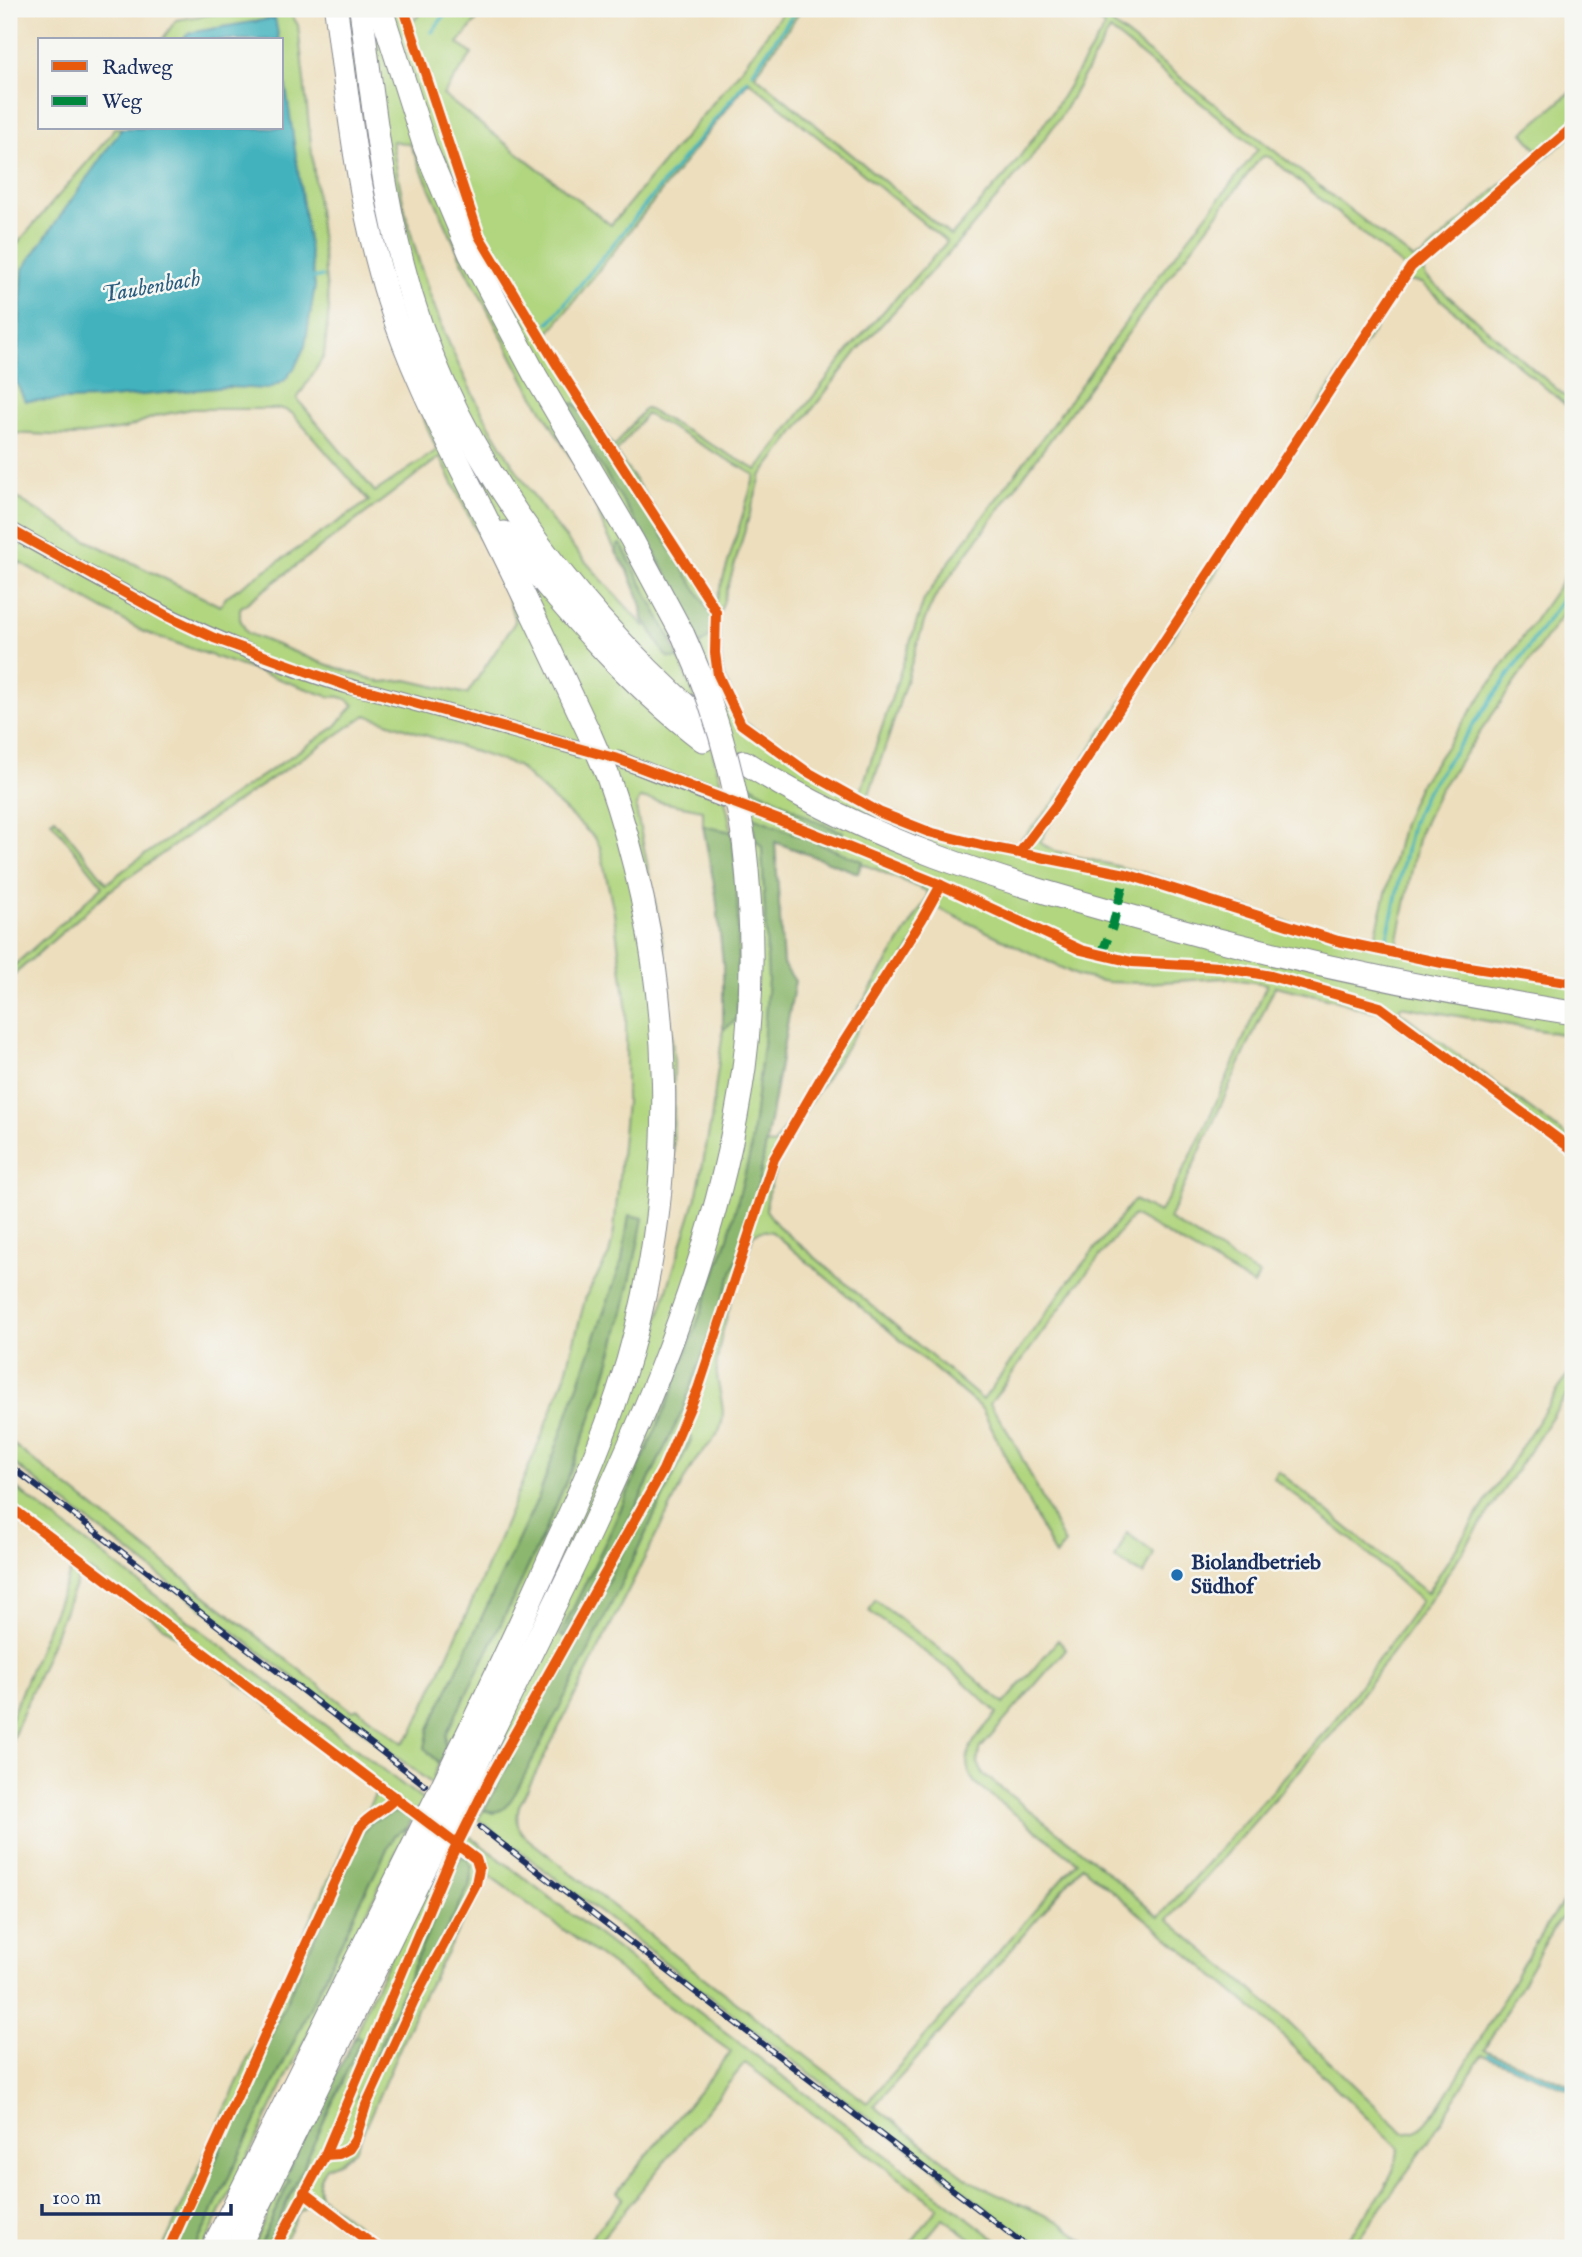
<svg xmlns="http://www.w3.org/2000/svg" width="1582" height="2257" viewBox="0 0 1582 2257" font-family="'IM FELL English',serif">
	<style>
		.green { fill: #b1d67f; stroke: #66826e; stroke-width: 2; fill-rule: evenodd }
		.forest { fill: #8cb76e; stroke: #547366; stroke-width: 2 }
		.water { fill: #42b2bd; stroke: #2e708e; stroke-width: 2 }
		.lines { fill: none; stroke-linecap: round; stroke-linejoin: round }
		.stream { stroke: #42b2bd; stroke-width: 3.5 }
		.minor-casing { stroke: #84878e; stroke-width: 17 }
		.trunk-casing { stroke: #84878e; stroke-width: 25 }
		.minor { stroke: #fff; stroke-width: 14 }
		.trunk { stroke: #fff; stroke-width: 23 }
		.rail-casing { stroke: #1b2f5e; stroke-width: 6 }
		.rail { stroke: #f6f6f2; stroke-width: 3.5; stroke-dasharray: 10; stroke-linecap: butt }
		.trunk-bridge-casing { stroke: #84878e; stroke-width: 25; stroke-linecap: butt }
		.trunk-bridge { stroke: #fff; stroke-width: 23 }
		.quiet { stroke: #00873e; stroke-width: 9; stroke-dasharray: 18 9; stroke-linecap: butt }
		.cycleway-casing { stroke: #f6f6f2; stroke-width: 15 }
		.cycleway { stroke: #e8590c; stroke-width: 10 }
		.poi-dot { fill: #1f6fb2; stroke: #f6f6f2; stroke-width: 2.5 }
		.labels { text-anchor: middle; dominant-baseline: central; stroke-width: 5; stroke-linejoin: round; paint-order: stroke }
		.poi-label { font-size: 21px; font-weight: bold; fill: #1b2f5e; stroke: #f6f6f2; text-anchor: start }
		.water-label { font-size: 23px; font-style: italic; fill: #295d7f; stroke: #f6f6f2 }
	</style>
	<rect width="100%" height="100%" fill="#f6f6f2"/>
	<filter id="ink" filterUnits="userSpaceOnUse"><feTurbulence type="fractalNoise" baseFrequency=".0143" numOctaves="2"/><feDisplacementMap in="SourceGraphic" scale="14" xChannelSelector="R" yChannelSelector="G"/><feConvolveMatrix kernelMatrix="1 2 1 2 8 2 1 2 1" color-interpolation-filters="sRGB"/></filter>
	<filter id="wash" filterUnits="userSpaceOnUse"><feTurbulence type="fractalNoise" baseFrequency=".00686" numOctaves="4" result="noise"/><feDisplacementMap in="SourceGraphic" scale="28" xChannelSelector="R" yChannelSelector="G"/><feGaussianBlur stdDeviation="1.57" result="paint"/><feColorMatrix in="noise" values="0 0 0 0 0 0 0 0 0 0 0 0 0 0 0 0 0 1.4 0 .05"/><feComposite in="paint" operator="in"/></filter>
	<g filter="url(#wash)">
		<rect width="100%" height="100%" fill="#eddfbe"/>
		<g class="green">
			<path d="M 242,9 L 288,9 L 298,25 L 329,309 L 324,356 L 297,399 L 375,492 L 437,450 C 413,393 386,335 369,275 C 346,189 347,97 343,9 L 410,9 L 413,21 L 425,9 L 486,9 L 458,43 L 472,54 L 443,95 L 611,225 L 739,72 L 785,9 L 802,9 L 755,75 L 951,236 L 1009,171 L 1052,113 L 1105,27 L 1083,9 L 1093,9 L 1413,259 L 1422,256 L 1538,151 L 1523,133 L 1573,90 L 1573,134 L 1437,250 L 1422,268 L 1426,277 L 1573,403 L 1573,411 L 1421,283 L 1406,281 L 1211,580 L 1059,806 L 1040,843 L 1055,851 L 1145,873 L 1306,929 L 1373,946 L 1403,823 L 1418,787 L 1560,584 L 1573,560 L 1573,599 L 1439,791 L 1419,834 L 1396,949 L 1573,981 L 1573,1036 L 1401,1006 L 1399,1011 L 1573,1141 L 1573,1158 L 1378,1011 L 1368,1011 L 1332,999 L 1275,986 L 1169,1219 L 1259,1275 L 1254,1285 L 1133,1215 L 1077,1285 L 990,1404 L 1013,1440 L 1065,1544 L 1055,1556 L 982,1409 L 772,1232 C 764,1230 760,1230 753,1235 C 741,1276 723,1318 717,1360 C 713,1384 729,1406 720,1429 C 716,1440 701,1452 694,1463 C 685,1477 678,1492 671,1506 L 519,1806 C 516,1820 516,1829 528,1839 L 703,1977 L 867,2103 L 1077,1862 L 975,1783 C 954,1755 979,1735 997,1713 L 960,1678 L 869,1611 L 875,1600 L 953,1659 L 1004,1704 L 1058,1640 L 1066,1649 L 981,1748 L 977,1761 L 983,1774 L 1087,1855 L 1159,1917 L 1330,1726 L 1421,1601 L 1351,1539 L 1273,1478 L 1278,1471 L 1427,1593 L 1573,1367 L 1573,1385 L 1429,1602 L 1335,1730 L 1168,1920 L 1271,2006 L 1403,2132 C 1411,2133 1417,2131 1423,2126 C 1438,2112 1449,2090 1460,2073 C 1499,2012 1527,1945 1573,1890 L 1573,1904 L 1553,1929 L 1484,2050 L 1573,2086 L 1573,2091 L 1482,2055 L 1427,2144 L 1352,2248 L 1340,2248 C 1360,2220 1397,2183 1398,2148 L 1261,2015 L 1082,1866 L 932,2042 L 874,2106 L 972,2182 L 1058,2221 L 1093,2248 L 1053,2248 L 1049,2245 L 1038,2248 L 9,1460 L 9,1441 L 352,1711 L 358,1709 L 403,1743 L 413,1731 L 476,1593 L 541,1438 L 565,1376 L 586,1296 L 609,1255 L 614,1231 L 626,1102 L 626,1004 L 614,913 L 600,847 L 595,838 L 517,766 L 366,715 L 210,820 L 108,892 L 9,979 L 9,970 L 103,886 L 51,821 L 55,818 L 107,883 L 134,862 L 336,726 L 354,705 C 347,698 340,695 330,697 L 144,632 L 19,562 L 9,576 L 9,493 L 80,537 L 220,606 L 227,596 L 369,501 L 292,413 L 283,409 L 191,409 L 156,416 L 124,429 L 73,436 L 9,433 L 9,253 L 109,137 L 114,128 L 282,128 L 282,40 L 162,40 L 176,20 ZM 1110,30 L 1258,149 L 1164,269 L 1057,418 L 947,565 L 924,600 L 860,794 L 842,787 L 744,722 L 722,672 L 718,620 L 761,476 L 858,350 L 965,235 L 1028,162 L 1061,116 ZM 749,81 L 947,242 L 852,346 L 757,470 L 645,408 L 614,447 L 581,398 L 548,334 ZM 392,141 L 410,144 L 462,261 L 526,383 L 590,490 L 603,526 L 616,552 L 618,546 L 621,544 L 672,642 L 692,631 L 641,530 L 712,634 L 699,645 L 744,781 L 813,820 L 843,832 L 840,840 L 749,804 L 751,816 L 927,891 L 927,898 L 774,1145 L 766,1144 L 759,1182 L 682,1412 L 634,1511 L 564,1637 L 560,1635 L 612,1529 L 671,1395 L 728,1238 L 750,1154 L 763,1046 L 768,979 L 762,847 L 755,839 L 733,844 L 737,1019 L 723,1030 L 711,1121 L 697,1194 L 658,1319 L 650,1318 L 673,1185 L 674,1063 L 664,948 L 636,808 L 640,798 L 703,810 L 703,826 L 732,832 C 720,771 704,715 679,658 L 670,658 L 665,655 L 648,624 L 643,619 L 645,627 C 605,583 562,539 529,489 C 458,384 410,267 392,141 ZM 1265,156 L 1271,158 L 1401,265 L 1405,272 L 1253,505 L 1053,804 L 1018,843 L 1009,846 L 956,837 L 923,827 L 867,800 L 891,730 L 925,619 L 935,597 L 1162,287 L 1260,158 ZM 646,414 L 755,475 L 715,605 L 694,568 L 616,452 ZM 440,457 L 507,594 L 515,622 L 467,694 L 407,680 L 381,682 L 322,663 L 247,633 L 240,619 L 240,608 ZM 938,908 L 1078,976 L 1107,982 L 1145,983 L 1225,978 L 1267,984 C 1234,1059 1202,1145 1159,1213 L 1134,1200 L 1069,1281 L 983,1400 L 777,1225 L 766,1210 C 770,1154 819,1090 849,1043 C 878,997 906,951 938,908 ZM 629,1216 L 643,1218 C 633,1270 622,1323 606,1374 C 566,1500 504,1617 446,1735 L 445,1752 L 495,1789 L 543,1697 L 579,1642 L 618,1560 L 651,1502 L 686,1434 L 660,1503 L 636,1554 L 494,1813 L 484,1810 L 480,1816 L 433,1777 L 439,1764 L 425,1748 L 429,1729 L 539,1496 L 622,1261 Z"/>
			<path d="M 9,1483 L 1007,2248 L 984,2248 L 943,2218 L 918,2248 L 907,2248 L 938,2207 L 745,2063 L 594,2248 L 583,2248 L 623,2198 L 617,2192 L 731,2052 L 483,1871 L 482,1886 L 420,2002 L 355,2150 L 341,2161 L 326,2167 C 320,2176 316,2185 320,2196 L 386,2248 L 369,2248 L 316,2207 L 308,2205 L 299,2212 L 280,2248 L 266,2248 L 283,2213 L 368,2004 L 440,1851 L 457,1864 L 357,2098 L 387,2050 L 415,1989 L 469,1887 C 473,1875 473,1862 461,1855 L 466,1846 L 417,1809 L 413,1817 L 404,1813 L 266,2043 L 176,2248 L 163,2248 L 355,1821 L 368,1808 L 378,1789 L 90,1571 L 84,1570 L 80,1573 L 9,1747 L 9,1722 L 72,1568 L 68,1555 L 9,1511 Z"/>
			<polygon points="1127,1533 1154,1553 1144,1575 1115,1559"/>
			<polygon points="408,1828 203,2248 195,2248 360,1903 394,1835"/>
			<polygon points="284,2179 290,2180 258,2248 252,2248"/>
		</g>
		<g class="forest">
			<path d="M 575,403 L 650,515 L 714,618 C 715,631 710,639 699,645 L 674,587 L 641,530 L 567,412 L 568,405 Z"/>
			<polygon points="621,544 672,642 679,658 670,658 665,655 648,624 643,619 642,606 629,573 616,552 618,545"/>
			<polygon points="744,781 813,820 843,832 840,840 749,804"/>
			<polygon points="751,816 862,861 858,873 775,842 783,964 795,981 759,1182 747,1231 682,1412 634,1511 564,1637 560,1635 612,1529 671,1395 728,1238 750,1154 763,1046 768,979 762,847 755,839"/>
			<path d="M 703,826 L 732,832 C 740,894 738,957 737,1019 L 723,1030 L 723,964 L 716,895 Z"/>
			<path d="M 629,1215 L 643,1218 C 633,1270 622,1322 606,1373 C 566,1499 504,1617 446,1735 L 445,1752 L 439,1764 L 425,1748 L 429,1729 L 539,1496 L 622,1261 Z"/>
			<path d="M 686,1434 L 692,1438 L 587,1654 L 516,1792 C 507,1806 502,1816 484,1810 L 543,1697 L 579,1642 L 618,1560 L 651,1502 Z"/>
			<polygon points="394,1812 413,1817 408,1828 394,1835 360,1903 195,2248 176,2248 361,1834 372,1821"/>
			<polygon points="461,1855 467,1859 472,1867 469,1887 415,1989 363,2102 357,2099"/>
			<polygon points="358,2036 361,2040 266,2248 258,2248 290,2180 284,2179 354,2039"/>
		</g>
		<g class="water">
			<polygon points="275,18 279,40 183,40 188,33"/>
			<polygon points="282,61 315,286 305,346 295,367 284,381 268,389 227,387 100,399 25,401 16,382 23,269 122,128 282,128"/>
		</g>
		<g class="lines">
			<g class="stream">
				<polyline points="432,32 449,9"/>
				<polyline points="752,73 797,9"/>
				<polyline points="309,279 322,276"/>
				<polyline points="549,323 748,79"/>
				<polyline points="9,380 18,372"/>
				<polyline points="1386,943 1412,823 1424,795 1561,601 1573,579"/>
				<polyline points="1488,2055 1573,2089"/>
			</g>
		</g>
	</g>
	<g filter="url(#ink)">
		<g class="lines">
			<g class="minor-casing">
				<g id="minor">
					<path d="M 9,529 C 99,580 189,631 287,666 C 316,676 344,687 374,692 L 581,749"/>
					<polyline points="618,759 723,800"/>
				</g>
			</g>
			<g class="trunk-casing">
				<g id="trunk">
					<path d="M 336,9 C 348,106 359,207 389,301 C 411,371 445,435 477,500 C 516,578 553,656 590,735"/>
					<path d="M 361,9 C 372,94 381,182 403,266 C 448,446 565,598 702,720"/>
					<polyline points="381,9 425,147 470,253 535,375 632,540 683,635"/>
					<path d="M 504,533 C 564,609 626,681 703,740"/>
					<path d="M 744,762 C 871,843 996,879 1140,919 C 1282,959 1427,990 1573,1013"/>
					<path d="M 455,1760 C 490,1688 524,1617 556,1544 C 579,1495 601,1444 618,1393 C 684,1193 677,972 607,774"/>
					<path d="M 472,1773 C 581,1547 709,1320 744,1068 C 754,993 753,917 744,841"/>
					<polyline points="213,2248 418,1836"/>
					<polyline points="238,2248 435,1848"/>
				</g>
			</g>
			<use href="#minor" class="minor"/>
			<use href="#trunk" class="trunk"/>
			<g class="rail-casing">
				<g id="rail">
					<polyline points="9,1465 425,1785"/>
					<polyline points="480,1827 1029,2248"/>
				</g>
			</g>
			<use href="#rail" class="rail"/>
			<g class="trunk-bridge-casing">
				<g id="trunk-bridge">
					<path d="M 683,635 C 713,701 733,770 744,841"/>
					<polyline points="590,735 607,774"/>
					<polyline points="418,1836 455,1760"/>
					<polyline points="435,1848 472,1773"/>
				</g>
			</g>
			<use href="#trunk-bridge" class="trunk-bridge"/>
			<polyline class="quiet" points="1101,955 1112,928 1126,874"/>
			<g class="cycleway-casing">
				<g id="cycleway">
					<polyline points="404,9 479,236 560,370 711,603 716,612 715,653 718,675 741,724 806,771 881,813 929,832 989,847 1126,874 1338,941 1442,963 1573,983"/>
					<polyline points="9,529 165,615 214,638 356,689 374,692 618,759 808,831 941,885 1081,950 1132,962 1220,967 1271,976 1380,1007 1573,1150"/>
					<polyline points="1020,852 1056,805 1411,267 1573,127"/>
					<polyline points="9,1506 476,1859 479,1869 476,1884 416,1997 366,2105 355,2140 349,2149 339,2154 325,2155"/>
					<polyline points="304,2192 377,2248"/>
					<path d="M 169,2248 C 232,2107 295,1967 360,1827 C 370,1814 386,1810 396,1797"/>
					<polyline points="275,2248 325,2155 450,1859 490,1778 663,1470 698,1389 774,1159 821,1078 922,919 941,885"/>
				</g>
			</g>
			<use href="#cycleway" class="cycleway"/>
		</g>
	</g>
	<circle class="poi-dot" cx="1177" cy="1575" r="7"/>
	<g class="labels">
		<g class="poi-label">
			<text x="1191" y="1563">Biolandbetrieb<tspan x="1191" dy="24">Südhof</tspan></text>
		</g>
		<g class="water-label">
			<text transform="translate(151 287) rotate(-10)">Taubenbach</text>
		</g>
	</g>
	<rect width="1582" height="2257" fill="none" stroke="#f6f6f2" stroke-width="35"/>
	<rect x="38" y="38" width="245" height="91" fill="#f6f6f2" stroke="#9ea6b7" stroke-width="2"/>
	<rect x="52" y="61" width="35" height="10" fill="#e8590c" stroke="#9ea6b7" stroke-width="2"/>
	<text x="102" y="74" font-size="21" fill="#1b2f5e">Radweg</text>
	<rect x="52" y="96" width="35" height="10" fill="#00873e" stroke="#9ea6b7" stroke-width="2"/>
	<text x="102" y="108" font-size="21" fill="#1b2f5e">Weg</text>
	<path d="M42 2204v10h189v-10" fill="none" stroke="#1b2f5e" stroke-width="3.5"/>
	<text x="52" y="2204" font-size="21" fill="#1b2f5e" stroke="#f6f6f2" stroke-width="5" paint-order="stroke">100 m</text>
</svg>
